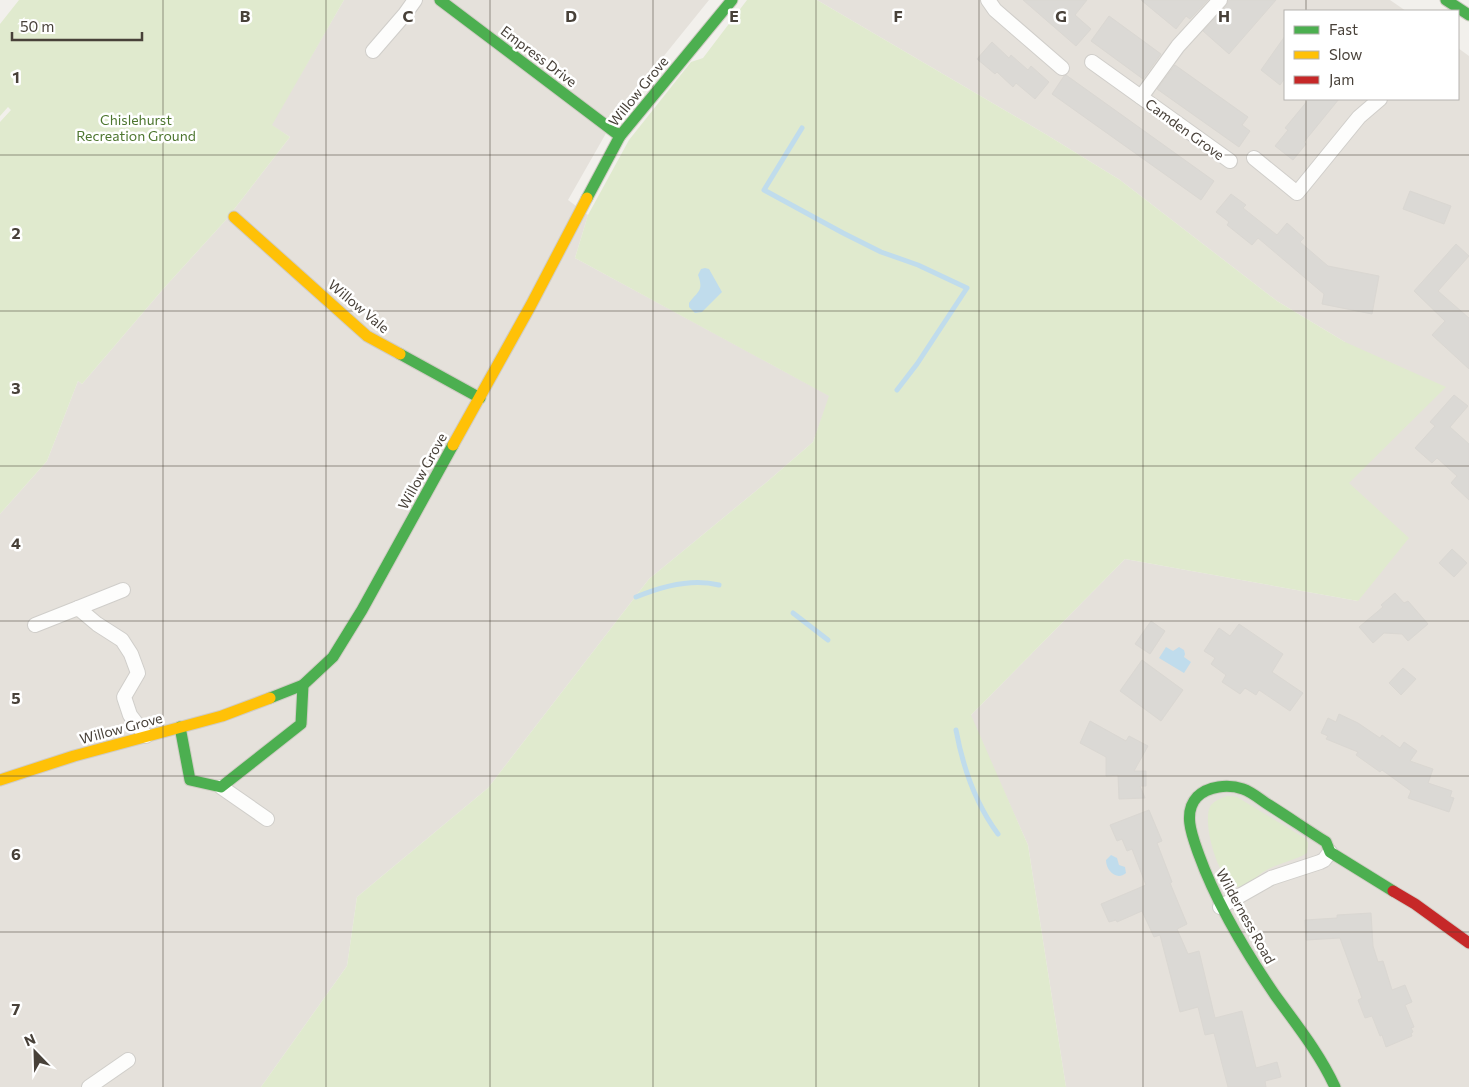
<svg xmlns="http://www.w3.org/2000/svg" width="1469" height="1087" viewBox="0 0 1469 1087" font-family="Commissioner,sans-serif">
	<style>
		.residential { fill: #e5e1db }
		.green { fill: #e0eace }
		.water { fill: #c0dcec }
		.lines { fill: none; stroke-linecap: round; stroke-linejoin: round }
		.stream { stroke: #c0dcec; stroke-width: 5 }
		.building { fill: #dbd9d5; stroke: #dad7d2 }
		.street-casing { stroke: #d0ceca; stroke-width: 16 }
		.fast-casing { stroke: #d0ccc4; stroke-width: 13 }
		.slow-casing { stroke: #d0ccc4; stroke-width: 13 }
		.jam-casing { stroke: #d0ccc4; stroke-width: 13 }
		.street { stroke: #fdfdfc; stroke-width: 14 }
		.fast { stroke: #4caf50; stroke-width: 11 }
		.slow { stroke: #ffc107; stroke-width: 11 }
		.jam { stroke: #c62828; stroke-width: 11 }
		.grid { fill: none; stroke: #484139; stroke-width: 1; stroke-opacity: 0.55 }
		.labels { text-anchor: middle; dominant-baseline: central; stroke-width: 5; stroke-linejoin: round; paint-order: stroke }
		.street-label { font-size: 14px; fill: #484139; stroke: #fff }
		.park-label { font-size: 14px; fill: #4d762f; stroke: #fff }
		.grid-label { font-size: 16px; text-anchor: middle; font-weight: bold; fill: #484139; stroke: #fff; stroke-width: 5; stroke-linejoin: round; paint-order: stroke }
	</style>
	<rect width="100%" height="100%" fill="#f2f0ec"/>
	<g class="residential">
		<polygon points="344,0 709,0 617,114 568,200 588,215 575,258 830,396 813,442 768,481 649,579 488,788 357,897 347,966 261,1087 0,1087 0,514 47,461 78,381 82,384 164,288 225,221 290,137 271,125"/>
		<polygon points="817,0 1390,0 1406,11 1285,11 1285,99 1458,99 1458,48 1469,56 1469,1087 1066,1087 1028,845 970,716 1125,559 1358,601 1349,483 1345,342 1277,301 1120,180 1047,135"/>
	</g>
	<g class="green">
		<polygon points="19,0 344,0 272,125 290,137 225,221 164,288 82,384 78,381 47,461 0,514 0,122 11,110 8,107 0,116 0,24"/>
		<polygon points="747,0 817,0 1047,135 1120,180 1277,301 1345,342 1446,387 1349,483 1409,538 1358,601 1125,559 971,715 1028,845 1066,1087 261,1087 347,966 357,897 488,788 649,579 768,481 813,442 829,396 575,258 588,215 629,140 691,62 703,58"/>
		<path d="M 1228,796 L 1237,797 L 1306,839 L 1308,843 L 1307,853 C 1294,861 1278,863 1265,871 C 1257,875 1248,887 1238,887 C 1220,887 1200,820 1211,805 C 1216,800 1221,798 1228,796 Z"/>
	</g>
	<g class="water">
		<path d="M 705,268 L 709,269 L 722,292 L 702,312 L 695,313 L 689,307 L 689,303 C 698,291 704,291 698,275 L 701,269 Z"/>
		<polygon points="1166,647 1173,651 1179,647 1184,650 1185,654 1184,657 1191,662 1184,673 1159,658"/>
		<path d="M 1111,855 L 1117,858 L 1119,865 L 1125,867 L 1126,873 C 1117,881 1106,871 1106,860 Z"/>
	</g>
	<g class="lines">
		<g class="stream">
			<polyline points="802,128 764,190 843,233 881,252 918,265 967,288 917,364 897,390"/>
			<path d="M 636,597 C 660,587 692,578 719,585"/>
			<polyline points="793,613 828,640"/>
			<path d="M 956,730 C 963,768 975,803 998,834"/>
		</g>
	</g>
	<g class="building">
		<polygon points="1023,0 1087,0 1075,15 1091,29 1076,46"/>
		<polygon points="1141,0 1208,0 1190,19 1186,16 1176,29"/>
		<polygon points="1229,0 1276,0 1229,54 1203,31 1226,6"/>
		<polygon points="1109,16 1161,54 1143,79 1091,41"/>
		<polygon points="1285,36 1285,78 1280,85 1261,70"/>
		<polygon points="992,42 1009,58 1011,55 1028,70 1031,66 1049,82 1035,99 1016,83 1013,87 997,72 995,74 977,59"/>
		<polygon points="1175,65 1248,117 1242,125 1250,131 1239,147 1157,89"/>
		<polygon points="1066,75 1214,181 1201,200 1052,94 1064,76"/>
		<polygon points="1309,99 1339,99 1304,142 1306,144 1293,160 1275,146 1288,130 1285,128"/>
		<polygon points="1410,191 1451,206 1444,224 1403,209"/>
		<polygon points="1231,194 1246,205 1243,208 1277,235 1287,223 1304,238 1300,242 1328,266 1379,276 1372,314 1322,304 1324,294 1258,238 1252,245 1227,225 1229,222 1216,212"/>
		<polygon points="1456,244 1469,256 1438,291 1469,318 1469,369 1432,335 1445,321 1414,291"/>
		<polygon points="1454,395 1468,406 1450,427 1469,444 1469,500 1451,483 1457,476 1437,458 1432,463 1415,448 1435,426 1430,422"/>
		<polygon points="1452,549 1467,563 1454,577 1439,563"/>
		<polygon points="1395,593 1404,603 1408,601 1428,624 1408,641 1402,634 1384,633 1373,643 1359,627 1383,607 1381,605"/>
		<polygon points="1151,621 1165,631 1150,654 1135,644"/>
		<polygon points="1239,624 1283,654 1272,672 1303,693 1290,711 1259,690 1256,695 1245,688 1240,694 1222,682 1226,675 1211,664 1215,658 1204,651 1219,628 1230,636"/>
		<polygon points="1142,660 1183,690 1161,721 1120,691"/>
		<polygon points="1403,668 1416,679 1401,695 1389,683"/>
		<polygon points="1339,714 1358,723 1380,738 1382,735 1400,748 1404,742 1417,751 1410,761 1433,769 1428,783 1452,791 1450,797 1454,798 1449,812 1408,798 1411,791 1382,770 1380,772 1356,755 1358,752 1326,739 1328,736 1321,733 1328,718 1336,722"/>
		<polygon points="1090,721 1126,741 1129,736 1148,746 1134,771 1146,771 1146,786 1140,786 1145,798 1119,799 1118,775 1106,776 1106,757 1080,743"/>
		<polygon points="1149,810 1162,841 1157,843 1172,882 1170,883 1187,924 1177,929 1188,954 1199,951 1215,1018 1242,1011 1256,1068 1277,1062 1281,1077 1265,1081 1266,1087 1228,1087 1214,1033 1205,1035 1198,1007 1180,1012 1160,935 1154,937 1142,911 1117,922 1116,920 1109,922 1101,904 1146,885 1132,849 1127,851 1122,839 1117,841 1110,825"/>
		<polygon points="1371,913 1373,946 1378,962 1383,961 1392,990 1405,985 1412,1002 1405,1005 1414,1027 1411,1028 1413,1032 1411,1033 1412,1036 1386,1047 1382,1035 1380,1036 1372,1016 1365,1018 1358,1000 1362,998 1340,938 1306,940 1305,920 1337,918 1337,915"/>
	</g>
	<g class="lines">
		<g class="street-casing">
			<g id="street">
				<polyline points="988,0 995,10 1062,68"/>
				<polyline points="373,51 405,14 415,0"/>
				<polyline points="1092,62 1230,161"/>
				<polyline points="1141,97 1178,46 1220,0"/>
				<polyline points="1254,158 1297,193 1359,117 1380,99"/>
				<polyline points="78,608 123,590"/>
				<polyline points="35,625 78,608 97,624 122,640 131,654 138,673 124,697 130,715 146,736"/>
				<polyline points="221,787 267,819"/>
				<polyline points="1220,907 1271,878 1320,862 1324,860 1330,852"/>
				<polyline points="89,1087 128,1060"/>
			</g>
		</g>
		<g class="fast-casing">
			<g id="fast">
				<polyline points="440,0 620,136"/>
				<polyline points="1446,0 1469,15"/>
				<polyline points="587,198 620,136 732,0"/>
				<polyline points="400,354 480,398"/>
				<polyline points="270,698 303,685 333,657 362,610 453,445"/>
				<polyline points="180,727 190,780 221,787 301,724 303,685"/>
				<path d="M 1335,1087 C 1320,1054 1296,1024 1275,995 C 1245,951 1217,905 1199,855 C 1193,838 1182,813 1197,797 C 1208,786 1228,784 1243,789 C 1252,792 1261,800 1269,805 C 1288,817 1307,830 1326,842 L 1330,852 L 1393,891"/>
			</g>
		</g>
		<g class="slow-casing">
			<g id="slow">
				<polyline points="234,217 367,336 400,354"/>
				<polyline points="453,445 531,305 587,198"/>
				<polyline points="0,780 74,756 222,716 270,698"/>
			</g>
		</g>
		<g class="jam-casing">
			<polyline id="jam" points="1393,891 1415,904 1469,943"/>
		</g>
		<use href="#street" class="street"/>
		<use href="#fast" class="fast"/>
		<use href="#slow" class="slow"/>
		<use href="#jam" class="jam"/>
	</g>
	<path class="grid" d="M 163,0 L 163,1087M 326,0 L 326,1087M 490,0 L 490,1087M 653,0 L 653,1087M 816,0 L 816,1087M 979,0 L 979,1087M 1143,0 L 1143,1087M 1306,0 L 1306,11M 1306,99 L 1306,1087M 0,155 L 1469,155M 0,311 L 1469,311M 0,466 L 1469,466M 0,621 L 1469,621M 0,776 L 1469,776M 0,932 L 1469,932"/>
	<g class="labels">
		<g class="street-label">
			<text transform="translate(539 56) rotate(37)">Empress Drive</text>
			<text transform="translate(638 91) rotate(-51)">Willow Grove</text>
			<text transform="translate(1185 129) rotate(36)">Camden Grove</text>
			<text transform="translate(359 306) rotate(40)">Willow Vale</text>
			<text transform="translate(422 471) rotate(-61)">Willow Grove</text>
			<text transform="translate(121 728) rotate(-15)">Willow Grove</text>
			<text transform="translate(1246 916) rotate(61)">Wilderness Road</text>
		</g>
		<g class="park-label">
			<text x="136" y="119">Chislehurst<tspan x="136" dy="16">Recreation Ground</tspan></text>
		</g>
	</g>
	<g class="grid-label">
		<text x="245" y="22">B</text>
		<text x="408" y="22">C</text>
		<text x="571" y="22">D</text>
		<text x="734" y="22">E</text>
		<text x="898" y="22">F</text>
		<text x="1061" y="22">G</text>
		<text x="1224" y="22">H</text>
		<text x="16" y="83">1</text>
		<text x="16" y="239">2</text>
		<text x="16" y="394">3</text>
		<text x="16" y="549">4</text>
		<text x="16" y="704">5</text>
		<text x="16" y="860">6</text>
		<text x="16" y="1015">7</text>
	</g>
	<rect x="1284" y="10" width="175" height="90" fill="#ffffff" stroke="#b6b3b0"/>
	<rect x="1294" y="26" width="25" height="8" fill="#4caf50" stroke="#b6b3b0"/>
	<text x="1329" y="35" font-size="15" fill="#484139">Fast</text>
	<rect x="1294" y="51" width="25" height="8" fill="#ffc107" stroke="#b6b3b0"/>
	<text x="1329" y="60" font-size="15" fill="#484139">Slow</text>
	<rect x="1294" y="76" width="25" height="8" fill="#c62828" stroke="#b6b3b0"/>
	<text x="1329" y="85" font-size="15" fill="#484139">Jam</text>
	<g transform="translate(35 1052) rotate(337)" stroke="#ffffff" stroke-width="4" paint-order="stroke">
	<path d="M0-4L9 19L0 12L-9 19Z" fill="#484139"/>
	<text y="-8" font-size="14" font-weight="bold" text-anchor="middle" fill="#484139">N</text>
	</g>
	<path d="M12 32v8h130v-8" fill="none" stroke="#484139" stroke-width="2.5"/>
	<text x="20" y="32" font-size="15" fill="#484139" stroke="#ffffff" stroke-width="4" paint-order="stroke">50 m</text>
</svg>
